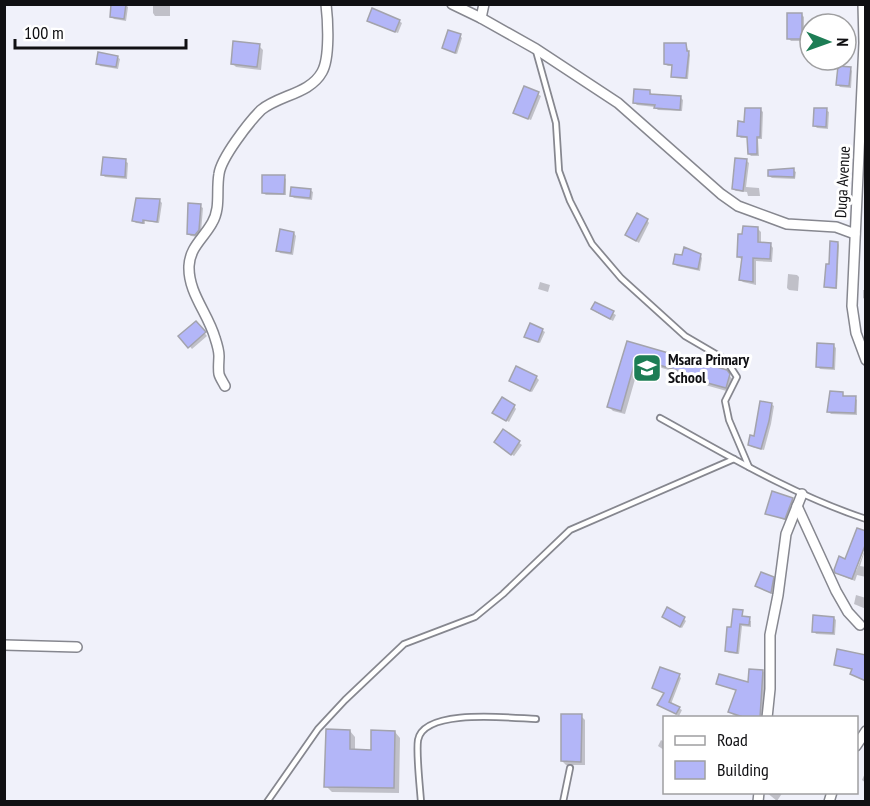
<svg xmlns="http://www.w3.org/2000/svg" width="870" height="806" viewBox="0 0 870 806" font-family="'PT Sans Narrow',sans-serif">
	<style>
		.shadow { fill: #0003 }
		.building { fill: #b3b6f8; stroke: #a3a3ac; stroke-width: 1.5 }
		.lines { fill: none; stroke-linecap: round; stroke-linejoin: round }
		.lane-casing { stroke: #86878f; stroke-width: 8 }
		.street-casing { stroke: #86878f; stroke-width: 12 }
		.lane { stroke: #fff; stroke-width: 4.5 }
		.street { stroke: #fff; stroke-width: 9 }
		.labels { text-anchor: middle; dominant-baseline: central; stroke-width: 6; stroke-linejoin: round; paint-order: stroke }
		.street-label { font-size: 16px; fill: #101013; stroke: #fff }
		.poi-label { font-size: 16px; font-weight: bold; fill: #101013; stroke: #fff; text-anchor: start }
	</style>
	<rect width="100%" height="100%" fill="#f0f1fa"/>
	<g class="shadow">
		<polygon points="125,4 128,7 126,21 114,19 111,16"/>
		<polygon points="153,4 170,4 170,16 155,16 153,13"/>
		<polygon points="253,4 267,4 267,5 255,6"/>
		<polygon points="802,15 804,17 804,41 791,41 789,39"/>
		<polygon points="399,21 402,23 398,33 371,23"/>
		<polygon points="460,36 462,38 457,54 443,48"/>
		<polygon points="686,45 690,55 688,79 675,78 673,76 674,66 668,66 665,64"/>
		<polygon points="259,46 263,50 261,70 236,67 232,63"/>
		<polygon points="117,57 120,59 118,69 100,66 98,63"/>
		<polygon points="850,68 852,71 851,88 840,87 838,85"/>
		<polygon points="525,87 541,96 531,120 518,115"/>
		<polygon points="650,92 652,94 681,98 683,100 682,111 658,110 655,107 637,105 634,102"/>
		<polygon points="761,110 763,112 762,139 758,139 759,156 751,156 749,154 749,138 741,138 738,136 745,123"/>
		<polygon points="826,110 829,112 828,129 817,128 814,125"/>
		<polygon points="746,160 749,163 746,187 759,188 760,196 748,196 747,192 736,191 733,189"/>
		<polygon points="125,161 128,163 127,179 105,177 102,174"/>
		<polygon points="793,170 796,172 795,179 772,178 769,176"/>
		<polygon points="284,177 286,179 286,195 266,195 263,193"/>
		<polygon points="310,190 313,192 312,200 294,198 292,196"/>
		<polygon points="160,201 162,203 159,223 145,221 145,224 136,223 134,221"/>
		<polygon points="200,206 203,208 201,232 198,237 191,236 188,234"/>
		<polygon points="647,220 649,223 639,243 627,235"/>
		<polygon points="758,229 761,232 761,244 770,244 773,248 772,262 756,261 756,285 743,282 740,279 743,260 738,257"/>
		<polygon points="294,233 296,236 293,255 280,253 278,250"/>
		<polygon points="838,243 839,245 837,289 828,288 826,286"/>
		<polygon points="700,255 702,258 700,271 677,266 674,263"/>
		<polygon points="788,274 797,275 799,277 798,291 789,290 787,288"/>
		<polygon points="540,282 550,285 548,292 538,289"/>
		<polygon points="863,290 866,290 866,300 863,298"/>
		<polygon points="596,304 616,315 613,321 596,312 593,309"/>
		<polygon points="196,323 207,336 192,349 181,336"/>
		<polygon points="542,330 545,332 540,343 529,339"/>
		<polygon points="628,343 726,371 733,380 730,392 684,379 680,373 640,362 625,414 613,411 609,407"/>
		<polygon points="834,346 836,348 835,370 820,369 818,367"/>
		<polygon points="536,377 539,380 532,392 511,381"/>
		<polygon points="842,393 844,397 855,398 857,400 857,415 831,414 829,412 829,397"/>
		<polygon points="771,404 774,406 771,424 764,450 752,447 750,445"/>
		<polygon points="514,406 516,409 509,422 497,415"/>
		<polygon points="503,431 522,445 514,456 498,445"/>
		<polygon points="792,499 795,501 787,521 767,513"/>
		<polygon points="866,547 860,566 866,567 866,577 857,575 855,581 840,575 836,572 856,571"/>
		<polygon points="773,579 775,581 774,595 757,586"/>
		<polygon points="856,595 866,598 866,609 854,604"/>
		<polygon points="741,611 743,624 744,613 744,618 751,621 751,627 742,626 739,654 729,653 726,651 732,629"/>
		<polygon points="834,618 836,620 835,635 816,634 814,631"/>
		<polygon points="666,619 684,619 686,621 682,628"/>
		<polygon points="866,654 866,681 854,676 851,674 853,670 836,665 865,657"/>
		<polygon points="763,671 765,674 763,718 740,718 732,714 729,712 737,691 718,684 749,684"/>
		<polygon points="679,676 681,678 671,704 682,710 679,716 659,705 665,694 654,688"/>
		<polygon points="581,716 585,720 585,765 566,765 562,761"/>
		<polygon points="350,731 355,737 355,751 372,751 395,732 400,738 399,793 332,792 326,786"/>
		<polygon points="661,740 664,742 664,750 658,746"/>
		<polygon points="866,771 866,783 862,780"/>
		<polygon points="766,792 783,792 777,801"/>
	</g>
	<g class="building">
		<polygon points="111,4 126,4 124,19 110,17"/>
		<polygon points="372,8 400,20 395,32 367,21"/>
		<rect x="787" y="13" width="15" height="26"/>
		<polygon points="448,30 461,34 455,53 442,48"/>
		<polygon points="233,41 260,44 257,67 231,64"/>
		<polygon points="664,43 686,43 687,51 689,51 686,78 671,77 672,65 664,64"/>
		<polygon points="98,52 118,56 116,67 96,64"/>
		<polygon points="838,66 851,67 849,86 836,85"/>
		<polygon points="524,86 539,92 528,119 513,113"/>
		<polygon points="634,89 650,90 650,94 681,96 680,110 654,108 655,105 633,103"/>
		<polygon points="745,108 761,108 760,137 757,137 757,154 748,154 747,137 737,136 738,121 744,122"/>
		<polygon points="814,108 827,108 826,127 813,126"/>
		<polygon points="103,157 126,159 125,177 101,175"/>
		<polygon points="735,158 747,159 743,191 732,189"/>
		<polygon points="794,168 794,177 768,176 768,170"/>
		<polygon points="262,175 285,175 284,194 262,193"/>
		<polygon points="291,187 311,189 310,198 290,196"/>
		<polygon points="136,198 160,199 157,222 143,220 143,223 132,221"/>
		<polygon points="188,203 201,204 199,230 195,235 187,234"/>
		<polygon points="637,213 648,219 636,241 625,235"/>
		<polygon points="743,226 758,227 758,242 771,243 770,259 753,258 753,282 739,280 742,257 737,257 738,234 742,234"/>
		<polygon points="280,229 294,232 291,253 276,251"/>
		<polygon points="830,241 838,242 836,288 824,287 826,264 829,264"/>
		<polygon points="684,247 701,254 698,269 673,264 675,254 682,255"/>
		<polygon points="595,302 614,311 610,319 591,309"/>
		<polygon points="196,321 206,332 188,348 178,336"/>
		<polygon points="530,323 543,329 538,342 524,337"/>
		<polygon points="627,341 727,370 730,374 726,388 678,375 679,371 636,358 621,411 607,407"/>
		<polygon points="817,343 834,344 833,368 816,367"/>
		<polygon points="516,366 537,376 530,391 509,381"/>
		<polygon points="830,391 843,392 843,396 856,396 855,413 827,412"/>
		<polygon points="502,397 515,405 506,421 492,413"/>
		<polygon points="760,401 772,403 769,421 761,449 748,445 750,435 754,436"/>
		<polygon points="503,429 520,441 511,455 494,442"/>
		<polygon points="772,491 793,498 785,519 765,514"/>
		<polygon points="857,528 866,531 866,543 852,579 835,573 834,570 839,556 845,559"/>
		<polygon points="761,572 774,577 771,593 755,586"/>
		<polygon points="667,607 685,617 680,627 662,617"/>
		<polygon points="733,609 743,610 742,616 750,617 749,625 740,624 737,653 725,651 727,627 731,627"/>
		<polygon points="813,615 834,617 833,633 812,632"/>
		<polygon points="837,649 866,655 866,681 850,674 852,669 834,665"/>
		<polygon points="660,667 680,674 669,702 680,707 676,714 657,705 664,693 652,688"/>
		<polygon points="749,669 763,670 760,717 743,717 728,712 736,690 716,684 719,674 748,682"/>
		<polygon points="561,714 582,714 581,762 561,761"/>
		<polygon points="326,729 350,730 350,749 371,750 371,730 395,731 394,788 324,787"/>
	</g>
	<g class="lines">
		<g class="lane-casing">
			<g id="lane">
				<polyline points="536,51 556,123 559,171 570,201 592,244 621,278 685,336 726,360 737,377 725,401 729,420 749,467"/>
				<path d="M 660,418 C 727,455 793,495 866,519"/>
				<polyline points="267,802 318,729 345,700 404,644 475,617 503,594 570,530 734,459"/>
				<path d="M 421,802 C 420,787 416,753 418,740 C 424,708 510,718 536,719"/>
				<polyline points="563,802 570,768"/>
			</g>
		</g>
		<g class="street-casing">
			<g id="street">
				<polyline points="452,4 481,18 536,49 618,103 721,194 738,206 787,224 836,227 855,234"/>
				<polyline points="863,4 864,43 852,306 856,333 866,360"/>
				<polyline points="481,18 484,4"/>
				<path d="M 225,386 C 223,382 220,378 219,374 C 218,368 219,361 219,356 C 219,350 217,344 215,338 C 208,313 188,293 189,266 C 190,247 203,239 212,223 C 221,208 216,191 219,174 C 221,158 249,122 261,110 C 279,95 310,94 322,72 C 330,58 328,21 326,4"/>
				<polyline points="797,506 836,591 848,612 860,625"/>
				<polyline points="4,645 77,647"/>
				<polyline points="767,718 770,689 770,635 778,595 786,534 802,494"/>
				<polyline points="856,746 866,731"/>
				<polyline points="758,802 759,792"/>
				<polyline points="829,802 832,792"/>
			</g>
		</g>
		<use href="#lane" class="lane"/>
		<use href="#street" class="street"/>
	</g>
	<defs>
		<g id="school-square" transform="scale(1.5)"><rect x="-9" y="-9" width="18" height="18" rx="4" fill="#1d7d55" stroke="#fff"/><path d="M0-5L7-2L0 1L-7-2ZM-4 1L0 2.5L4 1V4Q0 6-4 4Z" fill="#fff"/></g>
	</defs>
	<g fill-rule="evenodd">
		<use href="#school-square" x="647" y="368"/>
	</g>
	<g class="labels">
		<g class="street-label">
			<text transform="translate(842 182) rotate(-87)">Duga Avenue</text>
		</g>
		<g class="poi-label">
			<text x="668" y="359">Msara Primary<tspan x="668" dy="18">School</tspan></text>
		</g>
	</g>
	<rect width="870" height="806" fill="none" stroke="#101013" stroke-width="12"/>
	<rect x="663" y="716" width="195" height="78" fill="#ffffff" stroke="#9f9fa1" stroke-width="1.5"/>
	<rect x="675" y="736" width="30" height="9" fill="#ffffff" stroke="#9f9fa1" stroke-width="1.5"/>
	<text x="717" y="746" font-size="18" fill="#101013">Road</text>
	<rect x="675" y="761" width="30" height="18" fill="#b3b6f8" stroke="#9f9fa1" stroke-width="1.5"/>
	<text x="717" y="776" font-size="18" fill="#101013">Building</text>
	<g transform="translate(828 42) rotate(91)"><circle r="28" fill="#ffffff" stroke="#9f9fa1" stroke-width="1.5"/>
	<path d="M0-4.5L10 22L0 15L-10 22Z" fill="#1d7d55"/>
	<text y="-9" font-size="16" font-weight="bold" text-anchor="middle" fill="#101013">N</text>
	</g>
	<path d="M15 39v9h171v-9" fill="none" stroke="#101013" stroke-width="3"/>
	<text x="24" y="39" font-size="18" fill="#101013" stroke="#ffffff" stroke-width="4.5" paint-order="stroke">100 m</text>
</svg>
